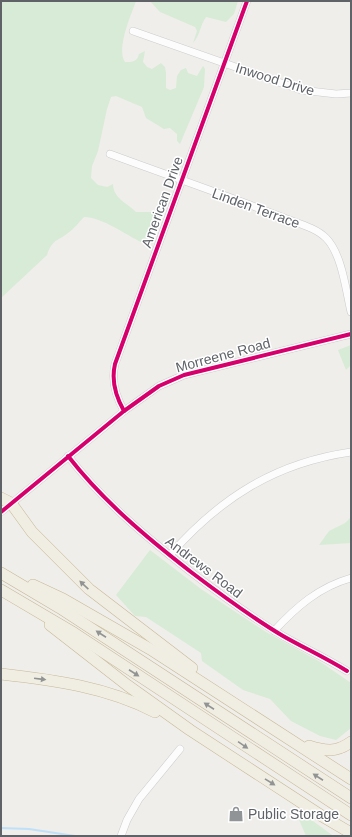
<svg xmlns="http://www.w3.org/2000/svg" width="352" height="837" viewBox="0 0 352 837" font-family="Arial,sans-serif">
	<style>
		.green { fill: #d8ebd6 }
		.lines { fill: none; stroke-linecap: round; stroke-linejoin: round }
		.stream { stroke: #bfe0f9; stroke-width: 2 }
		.minor-casing { stroke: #cbcccc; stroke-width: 8 }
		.highway-casing { stroke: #c8b996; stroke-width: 12 }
		.minor { stroke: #fdfcfc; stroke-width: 7 }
		.highway { stroke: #f0ede3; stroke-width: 11 }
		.cycleway-casing { stroke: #fff; stroke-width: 6 }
		.cycleway { stroke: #d6006c; stroke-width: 4 }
		.oneway { fill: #929393 }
		.labels { text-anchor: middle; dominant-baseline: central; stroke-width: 3; stroke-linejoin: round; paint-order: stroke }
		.street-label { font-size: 14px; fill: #5f6368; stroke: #fff }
		.poi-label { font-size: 14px; fill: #5f6368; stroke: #fff; text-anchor: start }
	</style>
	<rect width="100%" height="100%" fill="#efeeea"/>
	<g class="green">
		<path d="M 1,1 L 136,1 C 131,15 116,49 125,62 C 133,62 137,62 139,54 L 145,51 L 143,62 L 147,67 L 152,69 L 161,63 L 165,67 L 166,73 L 166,88 L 170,90 L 176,88 L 177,76 L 181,70 L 186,68 L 188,73 L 197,76 L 203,66 L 205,69 L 204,87 L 180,144 L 177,141 L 177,134 L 170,128 L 164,129 L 146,118 L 142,107 L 116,96 L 111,97 L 107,109 L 98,151 L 92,166 L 91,178 L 98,185 L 107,187 L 113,184 C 113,198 127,203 136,212 L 158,212 C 158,223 153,237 143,243 C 126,235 102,217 84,217 C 79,222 74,229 68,233 C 57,242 53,238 47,255 L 1,298 Z"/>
		<path d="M 150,1 L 238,1 L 234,14 L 226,22 L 206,17 C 200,25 200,36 193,43 L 197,31 L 195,27 L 160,12 Z"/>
		<polygon points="351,345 351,365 346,370 338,350"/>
		<polygon points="351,517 351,543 319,545 329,531 345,523"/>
		<polygon points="150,550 201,589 266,632 322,663 351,683 351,728 336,740 320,736 291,721 270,699 243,690 202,661 201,653 146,617 135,616 116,595"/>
		<polygon points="298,810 332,835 332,836 306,836 297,815"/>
	</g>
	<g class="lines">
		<polyline class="stream" points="1,828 29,829 75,836"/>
		<g class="minor-casing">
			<g id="minor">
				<polyline points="133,31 301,90 336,94 351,93"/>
				<path d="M 110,154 C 167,175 225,195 282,217 C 296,223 315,227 326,238 C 342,254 346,291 351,312"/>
				<path d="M 124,411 C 116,397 111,381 115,364 L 247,1"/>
				<path d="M 68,456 C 103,501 146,537 191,572 C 220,594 251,617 283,636 C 304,648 326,658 347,671"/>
				<polyline points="1,512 124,411 159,386 184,375 351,334"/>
				<path d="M 170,555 C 220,498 275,463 351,452"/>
				<path d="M 274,631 C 296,607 319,587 351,578"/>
				<polyline points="121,836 127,820 139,799 180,749"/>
			</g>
		</g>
		<g class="highway-casing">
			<g id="highway">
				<polyline points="1,498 11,503 32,532 89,589 192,668"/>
				<polyline points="1,573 60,608 351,798"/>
				<polyline points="33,585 63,599 150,649 351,779"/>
				<polyline points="1,590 74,633 351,815"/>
				<polyline points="50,625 127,685 190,730 322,816 351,833"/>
				<path d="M 1,674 C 54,680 107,687 155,712"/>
				<path d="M 309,746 C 325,751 336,753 351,742"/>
			</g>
		</g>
		<use href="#minor" class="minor"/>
		<use href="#highway" class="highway"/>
		<g class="cycleway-casing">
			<g id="cycleway">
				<path d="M 124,411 C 116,397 111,381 115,364 L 247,1"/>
				<path d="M 68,456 C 103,501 146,537 191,572 C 220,594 251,617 283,636 C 304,648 326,658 347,671"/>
				<polyline points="1,512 124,411 159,386 184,375 351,334"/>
			</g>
		</g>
		<use href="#cycleway" class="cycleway"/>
	</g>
	<defs><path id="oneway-solid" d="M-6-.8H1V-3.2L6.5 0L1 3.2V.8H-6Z"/></defs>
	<g class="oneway">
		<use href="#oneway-solid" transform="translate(84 585) rotate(-137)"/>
		<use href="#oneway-solid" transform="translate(101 634) rotate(-147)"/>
		<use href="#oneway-solid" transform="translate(134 673) rotate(33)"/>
		<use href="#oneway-solid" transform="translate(40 679) rotate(7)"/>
		<use href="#oneway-solid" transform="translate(209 706) rotate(-147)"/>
		<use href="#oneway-solid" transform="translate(243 745) rotate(34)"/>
		<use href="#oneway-solid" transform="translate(318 777) rotate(-147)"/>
		<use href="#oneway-solid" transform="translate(270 782) rotate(32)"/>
	</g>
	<defs>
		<g id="shop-bare" transform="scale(1.2)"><path d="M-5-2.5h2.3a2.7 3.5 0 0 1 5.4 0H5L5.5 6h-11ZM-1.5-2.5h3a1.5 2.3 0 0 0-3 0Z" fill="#919496" stroke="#fff" stroke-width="2.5" paint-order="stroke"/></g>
	</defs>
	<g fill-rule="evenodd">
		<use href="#shop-bare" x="236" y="814"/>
	</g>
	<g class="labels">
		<g class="street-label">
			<text transform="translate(275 79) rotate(17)">Inwood Drive</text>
			<text transform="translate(162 202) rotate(-70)">American Drive</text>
			<text transform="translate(256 208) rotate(20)">Linden Terrace</text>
			<text transform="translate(223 355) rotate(-15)">Morreene Road</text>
			<text transform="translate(204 567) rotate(37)">Andrews Road</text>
		</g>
		<g class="poi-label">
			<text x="248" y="814">Public Storage</text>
		</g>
	</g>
	<rect width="352" height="837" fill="none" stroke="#5f6368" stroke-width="4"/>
</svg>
